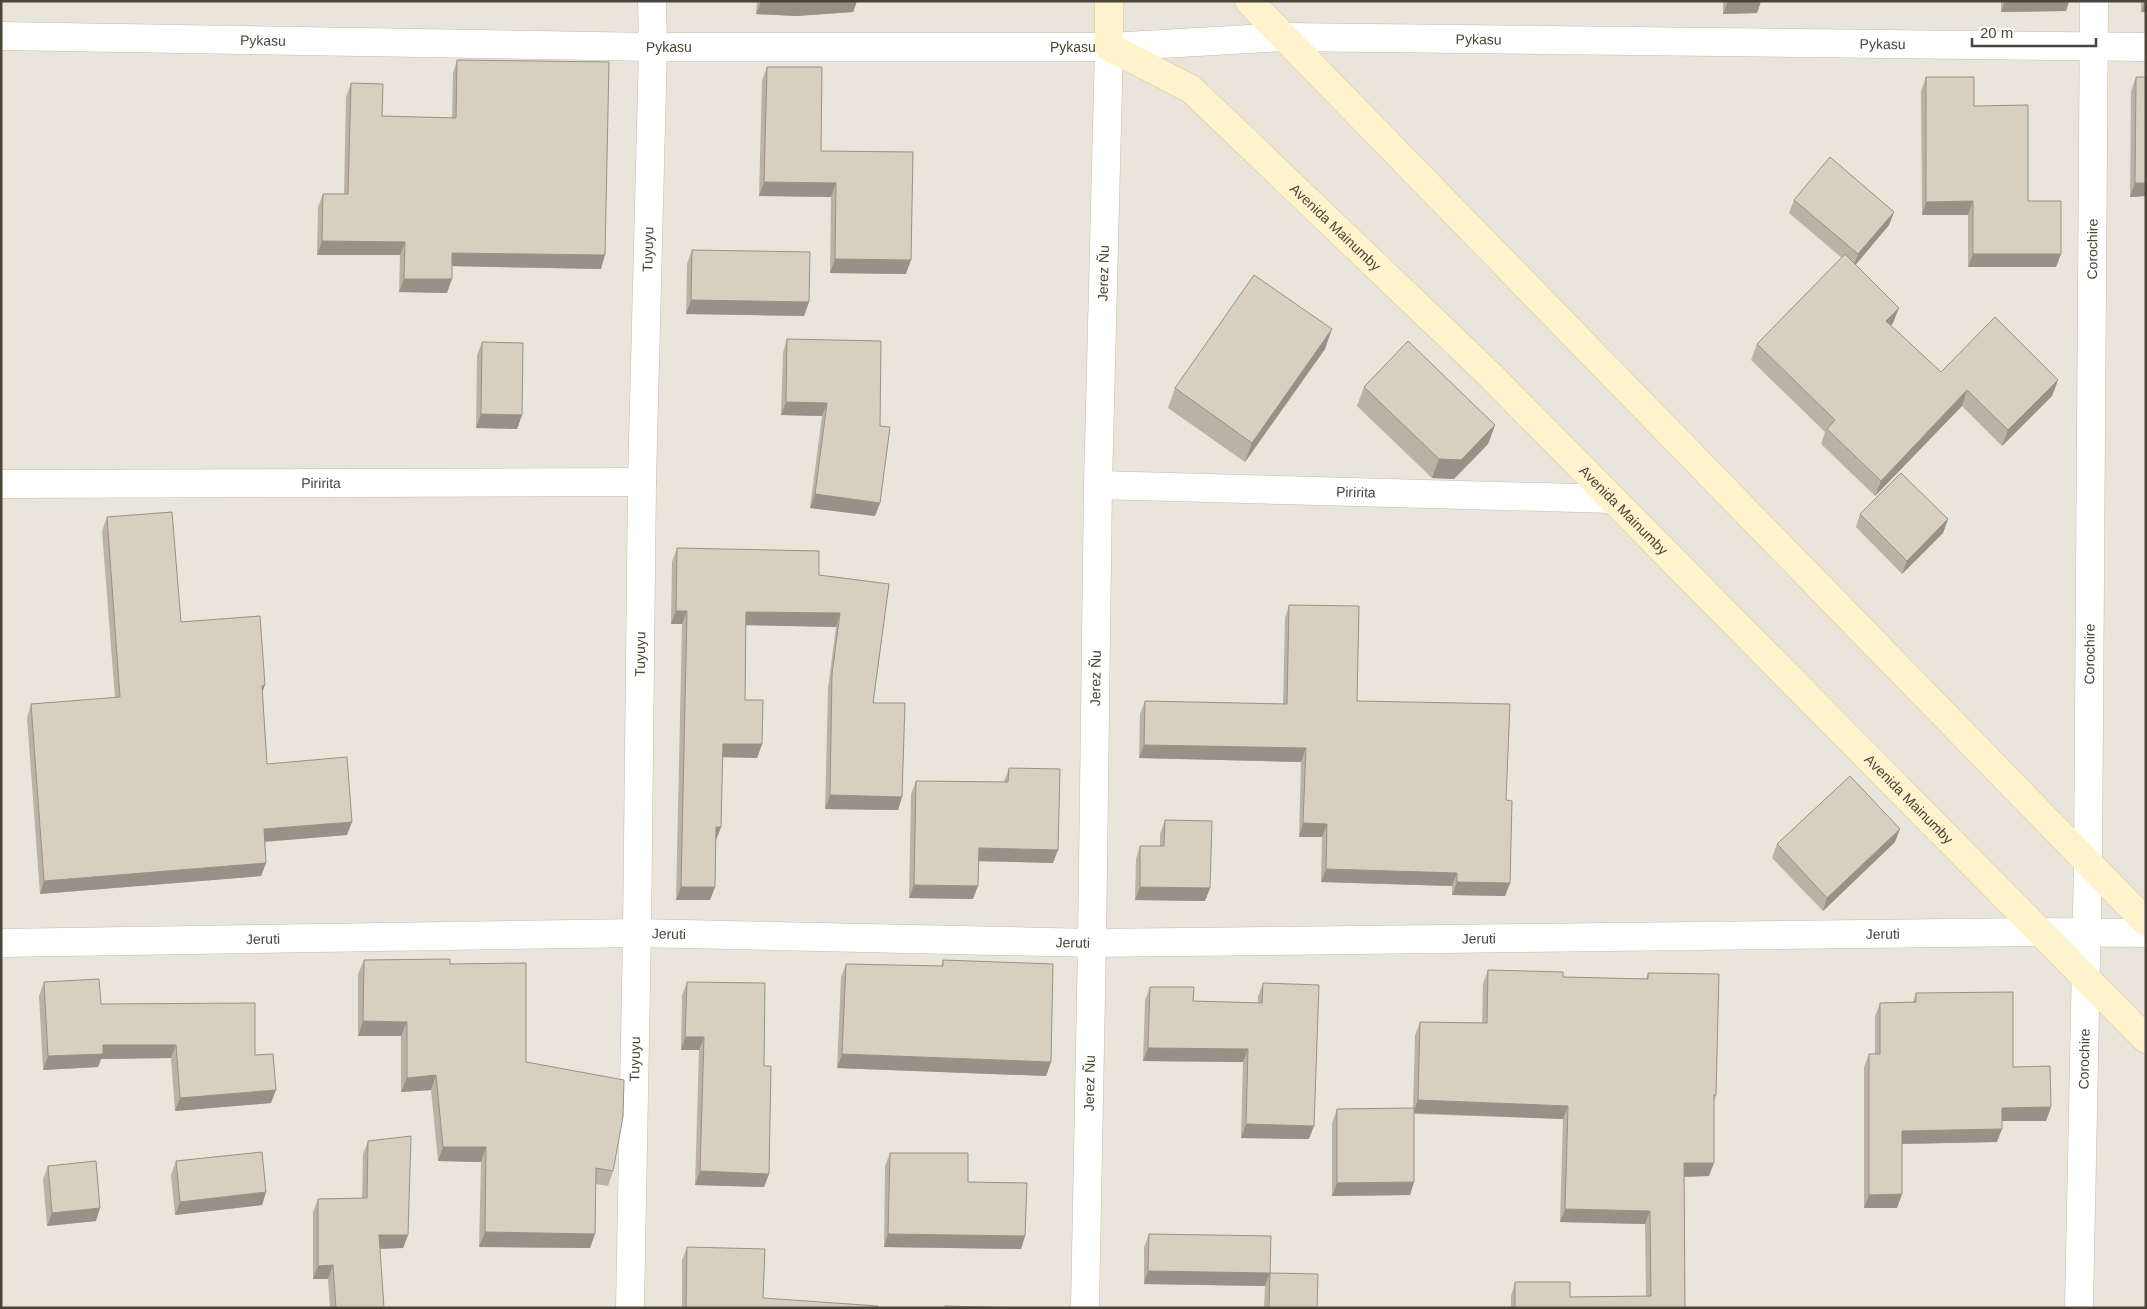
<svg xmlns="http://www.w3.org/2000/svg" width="2147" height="1309" viewBox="0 0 2147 1309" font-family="Arial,sans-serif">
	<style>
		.residential { fill: #eae5da }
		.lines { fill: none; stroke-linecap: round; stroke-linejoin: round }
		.street-casing { stroke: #c2bbae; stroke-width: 29 }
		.secondary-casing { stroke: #d6c79b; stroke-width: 29 }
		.street { stroke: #fff; stroke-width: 28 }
		.secondary { stroke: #fff3cd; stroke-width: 28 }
		.wall { fill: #bab2a6 }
		.shaded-wall { fill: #979187 }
		.building { fill: #d8cfc1; stroke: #979187 }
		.labels { text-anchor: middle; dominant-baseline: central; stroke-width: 5; stroke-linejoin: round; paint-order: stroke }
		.street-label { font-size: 14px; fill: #4b4439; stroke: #fff }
	</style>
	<rect width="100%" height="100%" fill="#f6f3ec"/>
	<rect class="residential" x="1" y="1" width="2145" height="1307"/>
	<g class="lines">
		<g class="street-casing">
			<g id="street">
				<path id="s1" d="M 1,36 L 653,47 L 1109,47 L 1284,37 L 2146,47"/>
				<path id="s2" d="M 1,484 L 642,482"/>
				<path id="s3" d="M 1098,485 L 1612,499"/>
				<path id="s4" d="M 1,943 L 637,933 L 1092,943 L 2040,932 L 2146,933"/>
				<path id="s5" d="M 630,1308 L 637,933 L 642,482 L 653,47 L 652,1"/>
				<path id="s6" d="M 1085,1308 L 1092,943 L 1098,485 L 1109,47"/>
				<path id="s7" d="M 2079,1308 L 2088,863 L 2094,1"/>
			</g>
		</g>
		<g class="secondary-casing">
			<g id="secondary">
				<path id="s8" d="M 1109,1 L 1109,47 L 1191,89 L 1488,373 L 2146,1039"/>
				<polyline points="1249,1 2146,922"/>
			</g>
		</g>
		<use href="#street" class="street"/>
		<use href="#secondary" class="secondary"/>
	</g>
	<g class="wall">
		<polygon points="757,1 857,1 853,12 796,16 756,14"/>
		<polygon points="1723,1 1761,1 1757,13 1723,14"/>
		<polygon points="2001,1 2069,1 2066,11 2001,12"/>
		<rect x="2141" y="1" width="5" height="11"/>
		<polygon points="457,60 601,269 452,266 447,293 399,292 400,255 317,255 318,207 323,194 344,194 346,97 351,83 382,116 452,118 453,73"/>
		<polygon points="767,67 821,151 906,274 830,273 831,197 759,196 762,80"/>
		<polygon points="1926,77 1974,106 2028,201 2061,254 2056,267 1968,267 1968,215 1922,215 1921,91"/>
		<polygon points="2136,77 2146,196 2130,197 2131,91"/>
		<polygon points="1794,200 1894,212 1889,225 1855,265 1893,323 1891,326 1941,372 2058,380 2052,396 2002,446 1962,406 1875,496 1821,444 1825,432 1751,360 1757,344 1842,258 1789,213"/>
		<polygon points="692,250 809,302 804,316 686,314 687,264"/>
		<polygon points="787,339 880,426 880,503 875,516 810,508 822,416 781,415 783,353"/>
		<polygon points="482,342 522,415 517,429 476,428 477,355"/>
		<polygon points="1325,349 1245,462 1168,408 1175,388"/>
		<polygon points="1364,387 1495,425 1488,444 1454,479 1432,478 1357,406"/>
		<polygon points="1860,514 1948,519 1943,533 1902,574 1856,527"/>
		<polygon points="107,517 181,622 262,694 267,764 347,835 265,842 266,863 261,876 40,894 27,718 31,704 115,698 102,531"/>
		<polygon points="677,548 819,575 889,584 873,703 902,797 898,810 825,809 828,688 836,627 746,625 745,700 762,744 757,758 722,757 721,827 716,840 715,887 710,900 676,900 682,624 671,624 672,562"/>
		<polygon points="1289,605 1357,701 1506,800 1510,883 1505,896 1452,895 1452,886 1321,882 1322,837 1299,837 1301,762 1139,758 1140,714 1145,701 1283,704 1285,618"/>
		<polygon points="1009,768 1053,863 978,861 973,899 909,898 911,794 916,781 1004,782"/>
		<polygon points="1165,820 1210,888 1205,901 1135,900 1136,859 1140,846 1160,846 1160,834"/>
		<polygon points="1895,842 1823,911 1772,858 1777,844"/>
		<polygon points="364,960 450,964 526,1062 613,1171 608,1186 596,1184 590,1248 479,1247 481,1162 438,1161 431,1090 401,1092 401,1036 358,1036 358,974"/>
		<polygon points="943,960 1051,1062 1046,1076 837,1068 841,977 846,964 941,966"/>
		<polygon points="1488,970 1563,977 1646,979 1648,973 1716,1095 1714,1102 1709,1176 1684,1177 1685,1308 1511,1308 1511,1296 1515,1282 1570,1297 1646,1296 1645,1224 1560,1222 1563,1119 1414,1114 1414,1182 1410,1195 1332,1196 1332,1123 1337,1109 1413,1108 1415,1035 1420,1022 1482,1023 1483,984"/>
		<polygon points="44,982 101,1004 255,1055 271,1103 175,1111 171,1058 101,1059 98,1067 43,1070 39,996"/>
		<polygon points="687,982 769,1174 764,1187 695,1185 699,1050 681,1050 682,995"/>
		<polygon points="1263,983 1309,1139 1241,1138 1243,1062 1143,1061 1145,1000 1150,987 1193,1001 1258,1003 1258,996"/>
		<polygon points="1916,993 2013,1067 2051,1107 2046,1121 2002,1121 1997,1142 1902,1144 1902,1194 1897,1208 1864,1208 1864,1067 1869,1054 1875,1054 1875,1016 1880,1003 1913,1002"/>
		<polygon points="368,1141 408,1235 403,1248 380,1249 384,1308 330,1308 328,1279 313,1279 313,1212 318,1199 362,1198 363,1154"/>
		<polygon points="890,1153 968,1182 1025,1236 1021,1249 884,1247 885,1166"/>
		<polygon points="176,1161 266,1192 262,1205 175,1215 171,1175"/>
		<polygon points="48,1166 96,1221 47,1226 43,1179"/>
		<polygon points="1149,1234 1270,1273 1317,1308 1264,1308 1265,1286 1144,1284 1144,1247"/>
		<polygon points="687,1247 763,1298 878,1308 682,1308 682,1260"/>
	</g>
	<g class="shaded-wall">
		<polygon points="761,1 857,1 853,12 796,16 756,14"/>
		<polygon points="1728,1 1761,1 1757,13 1723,14"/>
		<polygon points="1877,1 1932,1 1877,2"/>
		<polygon points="2005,1 2069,1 2066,11 2001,12"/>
		<polygon points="2145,1 2146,12 2141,12"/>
		<polygon points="764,182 836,183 831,197 759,196"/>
		<polygon points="2135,183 2146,183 2146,196 2130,197"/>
		<polygon points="1973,201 1968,215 1922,215 1926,202"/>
		<polygon points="1894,212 1889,225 1853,268 1858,254"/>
		<polygon points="322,241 405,242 400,255 317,255"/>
		<polygon points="452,253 605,255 601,269 447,266"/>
		<polygon points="1973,254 2061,254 2056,267 1968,267"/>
		<polygon points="835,259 911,260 906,274 830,273"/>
		<polygon points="404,279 452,279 447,293 399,292"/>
		<polygon points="691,300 809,302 804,316 686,314"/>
		<polygon points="1899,308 1893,323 1880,336 1886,321"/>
		<polygon points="1332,329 1325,349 1245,462 1252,443"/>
		<polygon points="2058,380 2052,396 2002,446 2008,430"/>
		<polygon points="1967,390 1962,406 1875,496 1881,481"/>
		<polygon points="786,402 827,403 822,416 781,415"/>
		<polygon points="481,414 522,415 517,429 476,428"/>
		<polygon points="1495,425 1488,444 1454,479 1432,478 1439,459"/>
		<polygon points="815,494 880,503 875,516 810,508"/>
		<polygon points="1948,519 1943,533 1902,574 1907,561"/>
		<polygon points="676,611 687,611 682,624 671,624"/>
		<polygon points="746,612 840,613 836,627 741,625"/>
		<polygon points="265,685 260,699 262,686"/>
		<polygon points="723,744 762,744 757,758 718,757"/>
		<polygon points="1144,745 1306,748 1301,762 1139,758"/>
		<polygon points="830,795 902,797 898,810 825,809"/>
		<polygon points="352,822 347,835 259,842 264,829"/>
		<polygon points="1303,823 1327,824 1322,837 1299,837"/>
		<polygon points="716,827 721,827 716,840"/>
		<polygon points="1900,829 1895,842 1823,911 1827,898"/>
		<polygon points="979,848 1058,850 1053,863 974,861"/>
		<polygon points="266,863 261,876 40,894 44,881"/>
		<polygon points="1326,869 1457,873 1452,886 1321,882"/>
		<polygon points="1457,882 1510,883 1505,896 1452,895"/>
		<polygon points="914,885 978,886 973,899 909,898"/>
		<polygon points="681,887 715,887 710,900 676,900"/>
		<polygon points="1140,887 1210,888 1205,901 1135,900"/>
		<polygon points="363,1021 407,1022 401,1036 358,1036"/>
		<polygon points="685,1037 704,1037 699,1050 681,1050"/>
		<polygon points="103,1045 176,1045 171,1058 101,1059 98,1067 43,1070 48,1056"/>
		<polygon points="1148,1048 1248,1049 1243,1062 1143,1061"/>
		<polygon points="842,1054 1051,1062 1046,1076 837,1068"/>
		<polygon points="436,1075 431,1090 401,1092 407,1078"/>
		<polygon points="276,1090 271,1103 175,1111 180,1098"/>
		<polygon points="1418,1100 1568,1106 1563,1119 1413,1113"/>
		<polygon points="2051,1107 2046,1121 1997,1121 2002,1108"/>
		<polygon points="1246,1124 1314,1126 1309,1139 1241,1138"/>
		<polygon points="2002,1129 1997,1142 1897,1144 1902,1131"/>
		<polygon points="443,1147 486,1147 481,1162 438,1161"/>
		<polygon points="1684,1163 1714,1163 1709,1176 1679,1177"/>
		<polygon points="700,1171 769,1174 764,1187 695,1185"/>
		<polygon points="1414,1182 1410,1195 1332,1196 1337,1183"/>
		<polygon points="266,1192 262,1205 175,1215 180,1202"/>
		<polygon points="1902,1194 1897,1208 1864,1208 1869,1195"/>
		<polygon points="100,1208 96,1221 47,1226 52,1213"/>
		<polygon points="1565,1209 1650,1211 1645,1224 1560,1222"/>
		<polygon points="485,1232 595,1234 590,1248 479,1247"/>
		<polygon points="888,1234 1025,1236 1021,1249 884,1247"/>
		<polygon points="379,1235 408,1235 403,1248 374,1249"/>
		<polygon points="333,1265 328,1279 313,1279 318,1266"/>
		<polygon points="1148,1271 1270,1273 1265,1286 1144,1284"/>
	</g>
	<g class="building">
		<polygon points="457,60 609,62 605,255 452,253 452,279 404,279 405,242 322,241 323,194 348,194 351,83 383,84 382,116 456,118"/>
		<polygon points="767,67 822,67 821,151 913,152 911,260 835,259 836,183 764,182"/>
		<polygon points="1926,77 1974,77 1974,106 2028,105 2028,201 2061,201 2061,254 1973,254 1973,201 1926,202"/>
		<polygon points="2136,77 2146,77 2146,183 2135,183"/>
		<polygon points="1830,157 1894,212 1858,254 1794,200"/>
		<polygon points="692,250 810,252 809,302 691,300"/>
		<polygon points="1845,254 1899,308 1886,321 1941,372 1995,317 2058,380 2008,430 1967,390 1881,481 1827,429 1835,420 1757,344"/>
		<polygon points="1254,275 1332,329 1252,443 1175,388"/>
		<polygon points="787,339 881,341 880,426 890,427 880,503 815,494 827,403 786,402"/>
		<polygon points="1408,341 1495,425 1461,460 1439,459 1364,387"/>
		<polygon points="482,342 523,343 522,415 481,414"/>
		<polygon points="1901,473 1948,519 1907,561 1860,514"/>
		<polygon points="172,512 181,622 260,616 265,685 262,686 267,764 347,757 352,822 264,829 266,863 44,881 31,704 120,697 107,517"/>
		<polygon points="677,548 819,551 819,575 889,584 873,703 905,703 902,797 830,795 832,674 840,613 746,612 745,700 763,700 762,744 723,744 721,827 716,827 715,887 681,887 687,611 676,611"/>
		<polygon points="1289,605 1359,606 1357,701 1510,704 1506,800 1512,801 1510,883 1457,882 1457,873 1326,869 1327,824 1303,823 1306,748 1144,745 1145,701 1287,704"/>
		<polygon points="1009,768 1060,769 1058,850 979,848 978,886 914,885 916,781 1008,782"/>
		<polygon points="1850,776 1900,829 1827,898 1777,844"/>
		<polygon points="1165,820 1212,821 1210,888 1140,887 1140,846 1164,846"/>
		<polygon points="450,959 450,964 526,963 526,1062 624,1080 623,1117 613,1171 596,1168 595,1234 485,1232 486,1147 443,1147 436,1075 407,1078 407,1022 363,1021 364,960"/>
		<polygon points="943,960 1053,964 1051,1062 842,1054 846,964 943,966"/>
		<polygon points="1488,970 1563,972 1563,977 1648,979 1648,973 1719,974 1716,1095 1714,1095 1714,1163 1684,1163 1685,1308 1515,1308 1515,1282 1570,1282 1570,1297 1651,1296 1650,1211 1565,1209 1568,1106 1418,1100 1420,1022 1487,1023"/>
		<polygon points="99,979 101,1004 255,1003 255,1055 273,1054 276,1090 180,1098 176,1045 103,1045 103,1054 48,1056 44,982"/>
		<polygon points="687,982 765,983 764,1066 771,1066 769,1174 700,1171 704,1037 685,1037"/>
		<polygon points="1263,983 1319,985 1314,1126 1246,1124 1248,1049 1148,1048 1150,987 1194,987 1193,1001 1262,1003"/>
		<polygon points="2013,992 2013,1067 2050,1066 2051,1107 2002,1108 2002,1129 1902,1131 1902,1194 1869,1195 1869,1054 1880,1054 1880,1003 1916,1002 1916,993"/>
		<polygon points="1414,1108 1414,1182 1337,1183 1337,1109"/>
		<polygon points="411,1136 408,1235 379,1235 384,1308 336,1308 333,1265 318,1266 318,1199 367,1198 368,1141"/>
		<polygon points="262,1152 266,1192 180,1202 176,1161"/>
		<polygon points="890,1153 968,1153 968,1182 1027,1183 1025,1236 888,1234"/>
		<polygon points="96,1161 100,1208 52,1213 48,1166"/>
		<polygon points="1149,1234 1271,1236 1270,1273 1148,1271"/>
		<polygon points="687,1247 765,1249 763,1298 878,1306 878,1308 686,1308"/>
		<polygon points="1270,1273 1318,1274 1317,1308 1269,1308"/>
		<polygon points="945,1306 1027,1308 945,1308"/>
	</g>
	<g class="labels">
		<g class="street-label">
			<text stroke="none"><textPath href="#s1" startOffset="262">Pykasu</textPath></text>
			<text stroke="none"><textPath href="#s1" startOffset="1478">Pykasu</textPath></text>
			<text stroke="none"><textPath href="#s1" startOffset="1882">Pykasu</textPath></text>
			<text stroke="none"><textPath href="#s1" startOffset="668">Pykasu</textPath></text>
			<text stroke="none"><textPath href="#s1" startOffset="1072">Pykasu</textPath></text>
			<text stroke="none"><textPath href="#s8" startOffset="338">Avenida Mainumby</textPath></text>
			<text stroke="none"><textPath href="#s5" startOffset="1059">Tuyuyu</textPath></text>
			<text stroke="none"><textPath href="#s7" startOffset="1059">Corochire</textPath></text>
			<text stroke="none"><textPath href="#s6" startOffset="1035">Jerez Ñu</textPath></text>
			<text stroke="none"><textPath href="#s2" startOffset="320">Piririta</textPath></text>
			<text stroke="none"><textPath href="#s3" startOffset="258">Piririta</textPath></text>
			<text stroke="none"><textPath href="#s8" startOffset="742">Avenida Mainumby</textPath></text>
			<text stroke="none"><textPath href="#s5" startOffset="654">Tuyuyu</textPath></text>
			<text stroke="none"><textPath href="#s7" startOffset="654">Corochire</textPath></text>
			<text stroke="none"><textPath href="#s6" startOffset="630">Jerez Ñu</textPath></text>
			<text stroke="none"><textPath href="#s8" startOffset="1148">Avenida Mainumby</textPath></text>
			<text stroke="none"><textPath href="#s4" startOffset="668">Jeruti</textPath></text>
			<text stroke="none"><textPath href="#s4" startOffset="1882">Jeruti</textPath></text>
			<text stroke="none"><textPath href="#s4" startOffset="1478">Jeruti</textPath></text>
			<text stroke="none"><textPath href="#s4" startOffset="262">Jeruti</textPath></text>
			<text stroke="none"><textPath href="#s4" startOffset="1072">Jeruti</textPath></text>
			<text stroke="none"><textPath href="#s5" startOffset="249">Tuyuyu</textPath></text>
			<text stroke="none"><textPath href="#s7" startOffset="249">Corochire</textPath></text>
			<text stroke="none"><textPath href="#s6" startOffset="225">Jerez Ñu</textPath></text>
		</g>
	</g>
	<rect width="2147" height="1309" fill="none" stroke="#4b4439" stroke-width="5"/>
	<path d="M1972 38v8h124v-8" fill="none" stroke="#4b4439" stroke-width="2.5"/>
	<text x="1980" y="38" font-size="15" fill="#4b4439" stroke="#ffffff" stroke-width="4" paint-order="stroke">20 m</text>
</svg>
